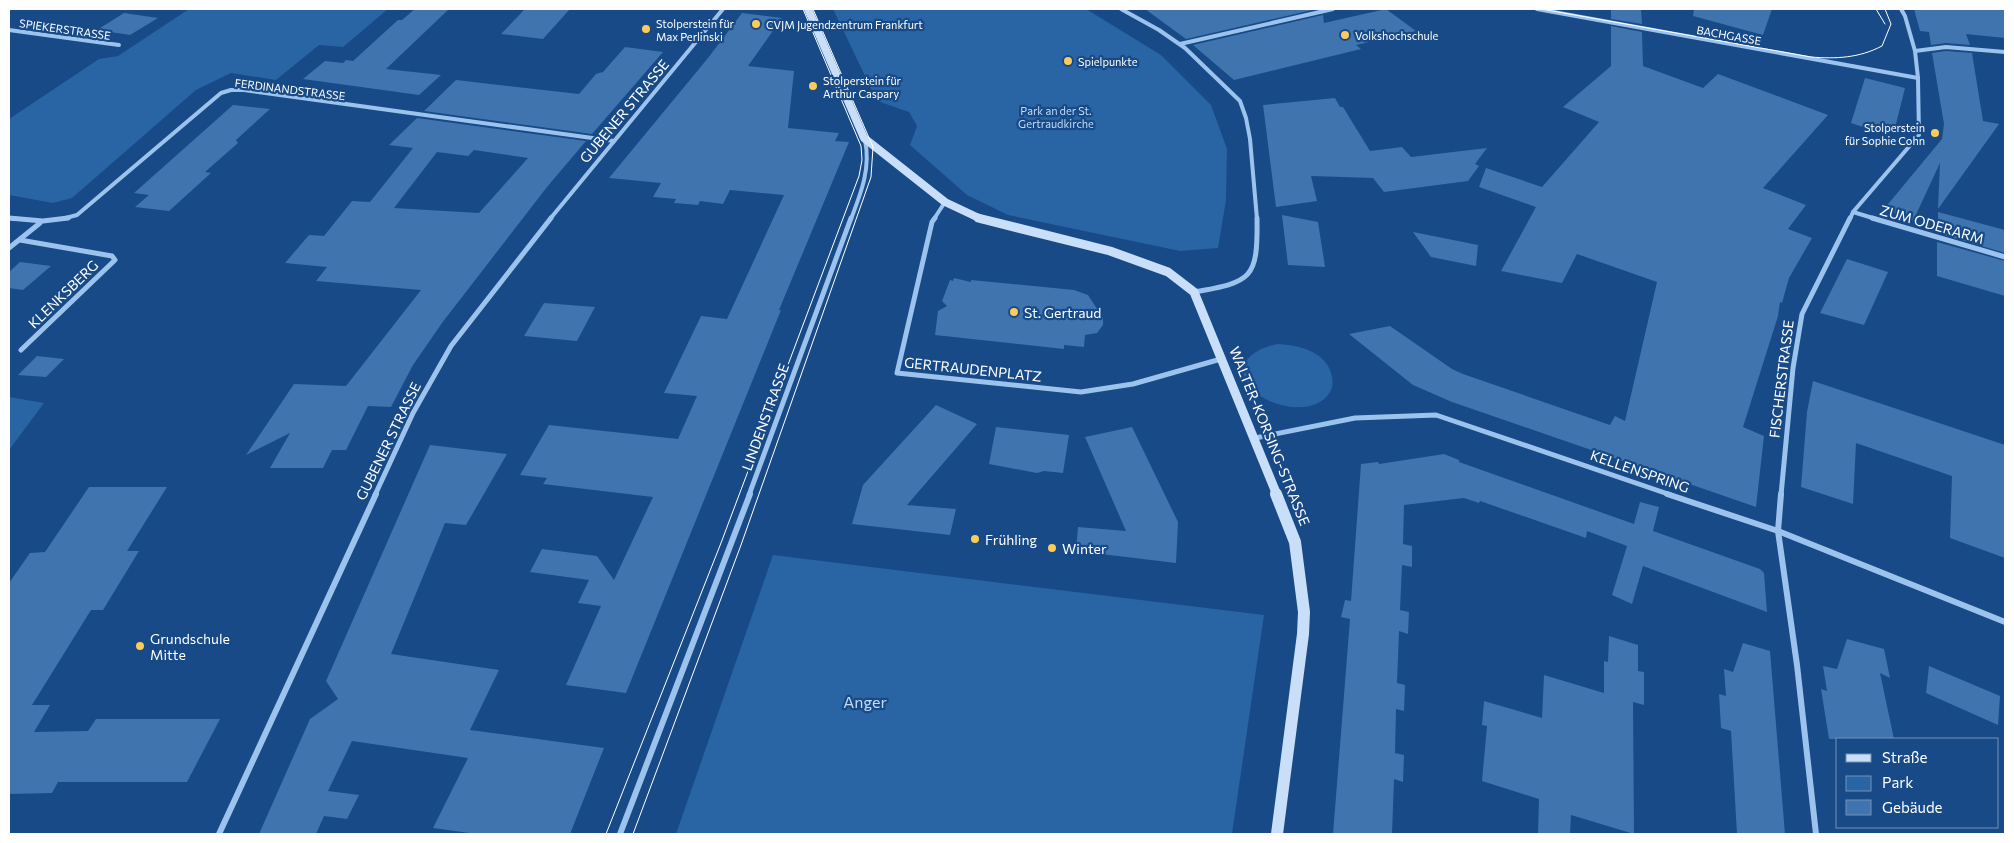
<svg xmlns="http://www.w3.org/2000/svg" width="2014" height="843" viewBox="0 0 2014 843" font-family="Commissioner,sans-serif">
	<style>
		.green { fill: #2964a4 }
		.building { fill: #3f74af; fill-rule: evenodd }
		.lines { fill: none; stroke-linecap: round; stroke-linejoin: round }
		.street-far2 { stroke: #9cc3ed; stroke-width: 4 }
		.street-far1 { stroke: #9cc3ed; stroke-width: 5 }
		.street { stroke: #9cc3ed; stroke-width: 6 }
		.secondary-far2 { stroke: #c9dff9; stroke-width: 8 }
		.secondary-far1 { stroke: #c9dff9; stroke-width: 9 }
		.secondary { stroke: #c9dff9; stroke-width: 12 }
		.tram { stroke: #fff; stroke-width: 1 }
		.poi-dot { fill: #ffcb58; stroke: #174a86; stroke-width: 2 }
		.labels { text-anchor: middle; dominant-baseline: central; stroke-width: 4.5; stroke-linejoin: round; paint-order: stroke }
		.far-poi-label { font-size: 11px; fill: #fff; stroke: #174a86; text-anchor: start }
		.far-street-label { font-size: 11px; fill: #fff; stroke: #174a86 }
		.far-park-label { font-size: 11px; fill: #c1dcfa; stroke: #174a86 }
		.street-label { font-size: 14px; fill: #fff; stroke: #174a86 }
		.poi-label { font-size: 14px; fill: #fff; stroke: #174a86; text-anchor: start }
		.near-park-label { font-size: 16px; fill: #c1dcfa; stroke: #174a86 }
	</style>
	<rect width="100%" height="100%" fill="#174a86"/>
	<g class="green">
		<polygon points="189,9 388,9 343,47 319,45 276,80 231,73 196,90 72,198 53,203 9,195 9,119 99,59 118,56"/>
		<polygon points="833,9 1086,9 1161,55 1211,105 1227,149 1226,200 1218,248 1180,251 1008,215 967,195 910,145 917,126 909,112 877,101"/>
		<path d="M 1278,344 C 1299,345 1328,352 1332,377 C 1333,382 1333,387 1330,392 C 1315,418 1266,407 1250,387 C 1231,363 1256,348 1278,344 Z"/>
		<polygon points="9,397 44,403 9,450"/>
		<polygon points="773,555 1264,615 1232,834 676,834"/>
	</g>
	<g class="building">
		<polygon points="415,9 449,9 386,69 441,75 419,95 303,79 325,61 343,63 346,60 353,61 398,20 402,20"/>
		<polygon points="525,9 570,9 543,39 501,34"/>
		<polygon points="1145,9 1317,9 1186,39"/>
		<polygon points="1386,9 1416,31 1356,45 1361,49 1234,80 1193,45 1323,15 1324,23"/>
		<polygon points="1611,9 1641,9 1642,24 1611,19"/>
		<polygon points="1694,9 1772,9 1763,35 1693,16"/>
		<polygon points="1914,9 2005,9 2005,38 1966,34 1970,45 1946,43 1931,45 1929,32 1920,31"/>
		<polygon points="124,13 158,18 130,35 97,30"/>
		<polygon points="742,13 782,18 748,66 794,71 788,128 839,133 835,141 849,142 779,310 781,310 626,693 566,685 601,606 578,603 589,580 530,572 542,549 597,556 614,580 653,497 543,484 547,478 520,475 549,425 678,439 697,396 664,393 701,316 727,319 784,195 730,190 723,204 700,201 698,205 674,203 676,199 653,197 661,183 609,178 708,58"/>
		<polygon points="1611,26 1642,32 1643,66 1703,88 1718,74 1828,115 1763,188 1806,205 1788,229 1812,238 1789,278 1782,303 1780,302 1778,316 1743,427 1764,436 1756,507 1452,402 1413,385 1349,334 1390,326 1452,369 1463,374 1610,425 1615,416 1625,421 1657,282 1577,254 1562,283 1501,271 1536,207 1479,187 1486,168 1542,187 1599,122 1563,107 1611,66"/>
		<polygon points="625,47 663,52 592,134 424,111 456,80 579,94 596,74 603,72"/>
		<polygon points="1946,51 1972,53 1983,121 1999,124 1938,209 1940,163 1913,221 1884,209 1942,139 1944,124 1932,53"/>
		<polygon points="1865,78 1905,88 1894,132 1878,124 1875,131 1851,123"/>
		<polygon points="1335,98 1340,107 1343,107 1370,151 1402,147 1411,157 1487,148 1475,164 1479,166 1468,181 1384,192 1373,178 1311,176 1317,201 1276,207 1263,105"/>
		<polygon points="233,105 270,109 236,140 238,143 205,172 211,173 169,211 135,207 149,195 134,193"/>
		<path d="M 417,118 L 586,141 L 547,187 L 442,323 L 413,365 L 391,407 L 368,406 L 346,450 L 332,450 L 323,468 L 270,468 L 290,433 L 246,455 L 294,384 L 346,386 L 421,290 L 316,281 L 327,267 L 285,263 L 309,235 L 324,236 L 352,201 L 370,202 L 413,148 L 389,145 ZM 474,150 L 528,158 L 479,213 L 394,208 L 437,152 L 468,156 Z"/>
		<polygon points="1938,212 2005,230 2005,253 1938,233"/>
		<polygon points="1282,215 1318,222 1325,267 1288,265"/>
		<polygon points="1413,232 1478,245 1476,266 1431,257"/>
		<polygon points="1937,242 2005,261 2005,296 1937,276"/>
		<polygon points="1847,259 1888,272 1864,325 1820,313"/>
		<polygon points="20,262 51,266 23,290 9,288 9,272"/>
		<polygon points="954,278 971,282 971,280 1074,290 1088,295 1103,318 1103,325 1097,333 1085,335 1084,347 1064,345 1064,349 935,335 938,311 947,306 942,301 950,280 953,281"/>
		<polygon points="544,303 595,307 577,341 524,336"/>
		<polygon points="37,356 64,359 46,377 18,375"/>
		<polygon points="1813,381 2005,445 2005,558 1950,538 1952,476 1856,443 1853,504 1801,487 1807,412"/>
		<polygon points="936,405 977,424 907,505 956,509 950,535 852,524 863,485"/>
		<polygon points="996,427 1069,435 1063,473 1044,471 1037,473 989,464"/>
		<polygon points="1132,427 1178,522 1176,563 1076,551 1078,527 1126,531 1085,437"/>
		<polygon points="430,445 507,454 466,525 445,523 391,654 499,670 470,730 604,748 570,834 477,834 433,828 468,758 352,741 328,791 359,795 347,819 324,816 316,834 259,834 310,719 338,699 326,681"/>
		<polygon points="1444,454 1459,460 1459,462 1634,524 1640,502 1659,507 1653,531 1760,569 1764,573 1767,612 1643,566 1632,604 1612,595 1627,546 1587,531 1586,538 1480,501 1479,503 1464,498 1404,505 1403,544 1412,546 1412,567 1402,565 1400,610 1409,612 1408,634 1399,631 1397,683 1405,685 1404,711 1396,709 1395,753 1404,755 1403,782 1394,779 1392,834 1333,834 1350,619 1341,617 1345,600 1351,601 1361,464 1378,462 1379,464"/>
		<polygon points="89,487 167,487 127,551 139,551 103,610 91,610 32,705 50,705 34,732 88,731 96,719 220,719 187,782 58,782 52,793 9,794 9,583 30,553 45,552"/>
		<polygon points="1609,636 1638,645 1638,671 1644,672 1644,705 1633,702 1634,834 1571,815 1570,834 1538,834 1539,799 1482,781 1487,726 1482,725 1484,701 1542,718 1544,675 1604,693 1604,661 1608,662"/>
		<polygon points="1847,639 1884,649 1890,678 1880,673 1894,739 1829,739 1821,689 1827,691 1823,666 1837,669"/>
		<polygon points="1743,643 1770,651 1785,834 1737,834 1731,731 1721,728 1719,694 1726,696 1724,669 1733,672"/>
		<polygon points="1929,666 2000,696 1998,725 1926,693"/>
	</g>
	<g class="lines">
		<g class="street-far2">
			<polyline points="1121,9 1159,30 1185,48 1240,101 1246,118 1250,139 1257,219"/>
			<polyline points="1537,9 1918,78"/>
			<polyline points="1901,9 1905,16 1915,51"/>
			<polyline points="9,30 119,45"/>
			<polyline points="1180,44 1333,9"/>
			<polyline points="1853,212 1876,219"/>
			<polyline points="9,218 15,219"/>
			<polyline points="62,219 77,215 221,93 231,90 244,90 614,141"/>
			<polyline points="550,219 723,9"/>
			<path d="M 851,219 C 861,193 871,168 865,140"/>
			<polyline points="934,219 945,202"/>
			<polyline points="1850,219 1853,212 1919,135 1918,78 1915,51 1946,47 2005,52"/>
		</g>
		<g class="street-far1">
			<polyline points="9,218 43,221 68,218"/>
			<polyline points="935,218 932,222 897,373 1081,392 1133,384 1221,359"/>
			<polyline points="1872,218 2005,257"/>
			<polyline points="20,240 112,256 115,260 21,350"/>
			<polyline points="9,248 40,223"/>
			<path d="M 1194,292 C 1252,282 1258,279 1257,218"/>
			<polyline points="1255,438 1355,418 1436,415 1671,495"/>
			<polyline points="375,495 413,413 451,346 551,218"/>
			<polyline points="749,495 851,218"/>
			<polyline points="1781,495 1793,368 1802,314 1850,218"/>
		</g>
		<g class="street">
			<polyline points="1667,494 1778,531 2005,622"/>
			<polyline points="1781,494 1778,531 1797,665 1816,834"/>
			<polyline points="219,834 376,494"/>
			<polyline points="620,834 750,494"/>
		</g>
		<polyline class="secondary-far2" points="808,9 864,138 945,202 981,219"/>
		<polyline class="secondary-far1" points="978,218 1110,251 1168,272 1194,292 1277,495"/>
		<polyline class="secondary" points="1276,494 1295,542 1304,612 1303,634 1277,834"/>
		<g class="tram">
			<path d="M 1541,9 L 1811,57 C 1836,59 1859,58 1882,46 L 1891,24 L 1885,9"/>
			<polyline points="1876,9 1885,24"/>
			<polyline points="606,834 721,543 859,176 862,160 861,146 803,9"/>
			<polyline points="633,834 741,545 871,177 873,147 813,9"/>
		</g>
	</g>
	<g class="poi-dot">
		<circle cx="756" cy="24" r="5"/>
		<circle cx="646" cy="29" r="5"/>
		<circle cx="1345" cy="35" r="5"/>
		<circle cx="1068" cy="61" r="5"/>
		<circle cx="813" cy="86" r="5"/>
		<circle cx="1935" cy="133" r="5"/>
		<circle cx="1014" cy="312" r="5"/>
		<circle cx="975" cy="539" r="5"/>
		<circle cx="1052" cy="548" r="5"/>
		<circle cx="140" cy="646" r="5"/>
	</g>
	<g class="labels">
		<g class="far-poi-label">
			<text x="656" y="23">Stolperstein für<tspan x="656" dy="13">Max Perlinski</tspan></text>
			<text x="766" y="24">CVJM Jugendzentrum Frankfurt</text>
			<text x="1355" y="35">Volkshochschule</text>
			<text x="1078" y="61">Spielpunkte</text>
			<text x="823" y="80">Stolperstein für<tspan x="823" dy="13">Arthur Caspary</tspan></text>
			<text x="1925" y="127" text-anchor="end">Stolperstein<tspan x="1925" dy="13">für Sophie Cohn</tspan></text>
		</g>
		<g class="far-street-label">
			<text transform="translate(65 29) rotate(8)">SPIEKERSTRASSE</text>
			<text transform="translate(1729 35) rotate(10)">BACHGASSE</text>
			<text transform="translate(290 89) rotate(7)">FERDINANDSTRASSE</text>
		</g>
		<g class="far-park-label">
			<text x="1056" y="110">Park an der St.<tspan x="1056" dy="13">Gertraudkirche</tspan></text>
		</g>
		<g class="street-label">
			<text transform="translate(624 111) rotate(-50)">GUBENER STRASSE</text>
			<text transform="translate(1932 224) rotate(16)">ZUM ODERARM</text>
			<text transform="translate(63 294) rotate(-44)">KLENKSBERG</text>
			<text transform="translate(973 369) rotate(6)">GERTRAUDENPLATZ</text>
			<text transform="translate(1781 379) rotate(-83)">FISCHERSTRASSE</text>
			<text transform="translate(765 417) rotate(-70)">LINDENSTRASSE</text>
			<text transform="translate(1270 436) rotate(68)">WALTER-KORSING-STRASSE</text>
			<text transform="translate(388 441) rotate(-64)">GUBENER STRASSE</text>
			<text transform="translate(1640 471) rotate(19)">KELLENSPRING</text>
		</g>
		<g class="poi-label">
			<text x="1024" y="312">St. Gertraud</text>
			<text x="985" y="539">Frühling</text>
			<text x="1062" y="548">Winter</text>
			<text x="150" y="638">Grundschule<tspan x="150" dy="16">Mitte</tspan></text>
		</g>
		<g class="near-park-label">
			<text x="865" y="701">Anger</text>
		</g>
	</g>
	<rect width="2014" height="843" fill="none" stroke="#ffffff" stroke-width="20"/>
	<rect x="1836" y="738" width="162" height="90" fill="#174a86" stroke="#7492b6"/>
	<rect x="1846" y="754" width="25" height="8" fill="#c9dff9" stroke="#7492b6"/>
	<text x="1882" y="763" font-size="15" fill="#ffffff">Straße</text>
	<rect x="1846" y="776" width="25" height="15" fill="#2964a4" stroke="#7492b6"/>
	<text x="1882" y="788" font-size="15" fill="#ffffff">Park</text>
	<rect x="1846" y="800" width="25" height="15" fill="#3f74af" stroke="#7492b6"/>
	<text x="1882" y="813" font-size="15" fill="#ffffff">Gebäude</text>
</svg>
